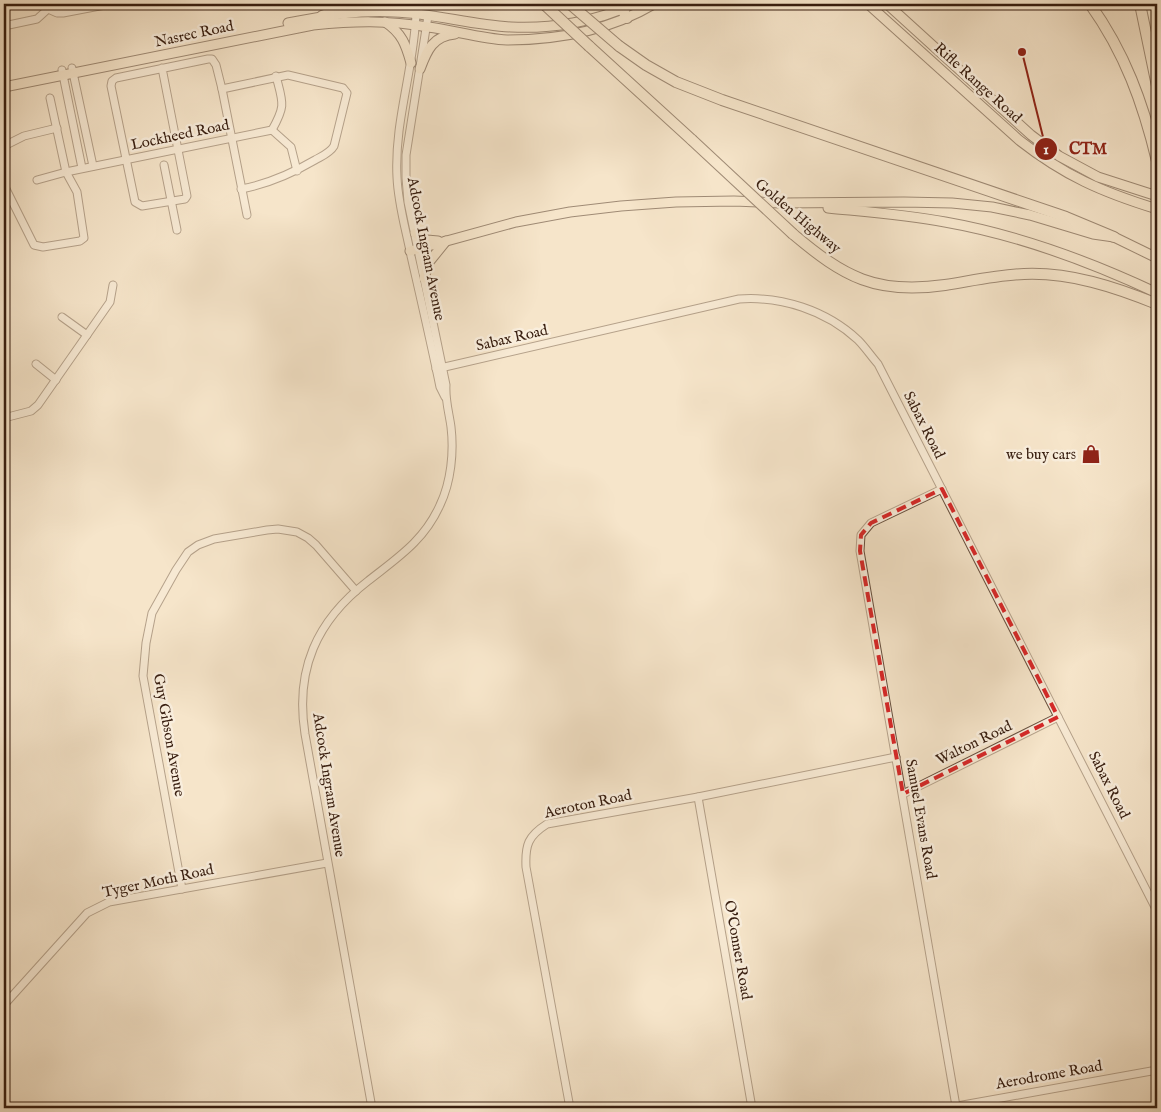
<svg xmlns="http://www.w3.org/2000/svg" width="1161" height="1112" viewBox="0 0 1161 1112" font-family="'IM FELL English',serif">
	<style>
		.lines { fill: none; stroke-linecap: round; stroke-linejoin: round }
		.minor-casing { stroke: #674f3e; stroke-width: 9 }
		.major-casing { stroke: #371d0f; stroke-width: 11 }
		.highway-casing { stroke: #371d0f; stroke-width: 12 }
		.minor { stroke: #f9eedd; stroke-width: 7 }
		.major { stroke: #f6e5ca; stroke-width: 9 }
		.highway { stroke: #f6e5ca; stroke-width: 10 }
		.highway-bridge-casing { stroke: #371d0f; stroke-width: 12; stroke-linecap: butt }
		.highway-bridge { stroke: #f6e5ca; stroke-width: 10 }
		.marked { fill: none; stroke: #d62828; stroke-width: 4; stroke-dasharray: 10 6; stroke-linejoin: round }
		.labels { text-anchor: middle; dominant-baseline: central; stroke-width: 5; stroke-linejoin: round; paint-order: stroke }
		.street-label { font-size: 15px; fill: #371d0f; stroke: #f9eedd }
		.poi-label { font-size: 15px; fill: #371d0f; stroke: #f9eedd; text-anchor: end }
		.leader { fill: none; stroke: #8f2418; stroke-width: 2 }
		.callout-dot { fill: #8f2418; stroke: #f9eedd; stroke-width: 2 }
		.mark-label { font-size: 15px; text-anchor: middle; font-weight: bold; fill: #fff }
		.callout-label { font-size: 16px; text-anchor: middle; font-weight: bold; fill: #8f2418; stroke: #f9eedd; stroke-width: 5; stroke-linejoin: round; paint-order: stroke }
	</style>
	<rect width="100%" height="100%" fill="#f6e5ca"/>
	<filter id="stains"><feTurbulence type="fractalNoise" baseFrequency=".004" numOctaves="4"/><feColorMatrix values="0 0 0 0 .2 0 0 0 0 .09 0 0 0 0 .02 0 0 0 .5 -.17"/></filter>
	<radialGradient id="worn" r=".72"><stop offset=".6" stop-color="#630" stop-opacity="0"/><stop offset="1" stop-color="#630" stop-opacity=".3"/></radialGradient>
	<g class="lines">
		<g class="minor-casing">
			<g id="minor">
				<polyline points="48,9 57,13 63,13 110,4"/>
				<path d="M 416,14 C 414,69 394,122 397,177 C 398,204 406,230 411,256 C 421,300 431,343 440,387 L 445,397"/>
				<polyline points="4,26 37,19 48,9"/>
				<polyline points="72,68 93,166"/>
				<polyline points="162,68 187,196 185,199 142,206 135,202 111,86 112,81 116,78 208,59 212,59 216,65 222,89 247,215"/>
				<polyline points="62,70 82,168"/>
				<path d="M 222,89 L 288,75 L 343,88 L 347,93 L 334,146 C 330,153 322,156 315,160 C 291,174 268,184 241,189"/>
				<path d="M 272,130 C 286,105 283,103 276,76"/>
				<polyline points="272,130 291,147 297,171"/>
				<polyline points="4,146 24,136 57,128"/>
				<polyline points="164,165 177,230"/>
				<polyline points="37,180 66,172 272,130"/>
				<polyline points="4,185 34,245 43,247 80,241 84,238 77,192 66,172 50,98"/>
				<polyline points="62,317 87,335"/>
				<polyline points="36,364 56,380"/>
				<path d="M 436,369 L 739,299 C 781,296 826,310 858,340 C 865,347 871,356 878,364 L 1157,911"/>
				<polyline points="4,418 31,411 38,405 110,302 113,285"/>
				<polyline points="942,489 871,523 861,535 860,551 956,1106"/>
				<polyline points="903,794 1058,717"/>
				<polyline points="698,797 752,1108"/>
				<polyline points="182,889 143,676 146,643 152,613 176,570 188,552 198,545 214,539 267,530 278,529 297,532 308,538 316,545 356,591"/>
				<polyline points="4,1005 87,913 109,902 327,863"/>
				<path d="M 372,1108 L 305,734 C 295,670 316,621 368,581 C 397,558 424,541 440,505 C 451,482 454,452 451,427 C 449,412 445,400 446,385 L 408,202 L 406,178 L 406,155 L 428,16"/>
				<path d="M 570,1108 L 526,867 C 525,845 528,836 547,824 L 698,797 L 896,757"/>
				<polyline points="946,1108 1157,1070"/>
			</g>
		</g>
		<g class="major-casing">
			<g id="major">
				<path d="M 868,4 L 1019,140 C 1065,176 1102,192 1157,209"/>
				<polyline points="887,4 1031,135 1059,156 1098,177 1157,196"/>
				<path d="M 385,22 C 402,33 406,45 411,63"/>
				<path d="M 288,23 C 323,16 358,10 394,12 C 433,13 471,25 511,27 C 551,29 596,22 633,4"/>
				<path d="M 420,69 C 427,50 433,36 455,34"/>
				<path d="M 4,87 L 313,25 C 354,21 387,20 428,27 C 452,30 483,39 507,40 C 558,40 610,30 654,4"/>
				<path d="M 828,208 C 868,212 907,215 945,222 C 1019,235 1089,261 1157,293"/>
				<polyline points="415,233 427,240 438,241"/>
				<polyline points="410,251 516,222 570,212 621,206 676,202 734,201 781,203 904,202 952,203 992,207 1030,215 1093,234 1114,237 1157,258"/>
				<polyline points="424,278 429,262 446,241"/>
			</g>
		</g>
		<g class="highway-casing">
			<g id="highway">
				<polyline points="617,4 622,9 627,18"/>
				<path d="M 1090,4 C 1125,53 1143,103 1157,161"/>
				<polyline points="1140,4 1157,86"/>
				<polyline points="416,14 417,4"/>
				<polyline points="322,16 356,4"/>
				<polyline points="589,46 692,140"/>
				<polyline points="619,46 646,65 676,82 722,100 1066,217 1114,237"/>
				<path d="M 793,234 C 844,277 876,295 945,285 C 971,281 998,275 1024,274 C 1070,272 1115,287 1157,304"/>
			</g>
		</g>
		<use href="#minor" class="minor"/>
		<use href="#major" class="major"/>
		<use href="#highway" class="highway"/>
		<g class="highway-bridge-casing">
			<g id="highway-bridge">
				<polyline points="544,4 589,46"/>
				<polyline points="570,4 619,46"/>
				<polyline points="692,140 793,234"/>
			</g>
		</g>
		<use href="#highway-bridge" class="highway-bridge"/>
	</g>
	<path d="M0 0H1161V1112H0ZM 942,489 L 1058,717 L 903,794 L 860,551 L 861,535 L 871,523 Z" fill="#f6e5ca" fill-opacity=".55" fill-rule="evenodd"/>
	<path class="marked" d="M 942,489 L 1058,717 L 903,794 L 860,551 L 861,535 L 871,523 Z"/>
	<defs>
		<g id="shop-bare" transform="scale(1.5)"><path d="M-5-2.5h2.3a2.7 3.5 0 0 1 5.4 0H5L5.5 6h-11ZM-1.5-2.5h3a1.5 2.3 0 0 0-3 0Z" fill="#8f2418" stroke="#f9eedd" stroke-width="2.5" paint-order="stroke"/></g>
	</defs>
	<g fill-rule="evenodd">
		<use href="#shop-bare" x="1091" y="454"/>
	</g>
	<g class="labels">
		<g class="street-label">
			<text transform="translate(194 34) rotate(-12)">Nasrec Road</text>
			<text transform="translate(978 83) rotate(42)">Rifle Range Road</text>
			<text transform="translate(180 135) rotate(-12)">Lockheed Road</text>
			<text transform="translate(798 216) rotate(40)">Golden Highway</text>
			<text transform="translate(426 249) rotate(79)">Adcock Ingram Avenue</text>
			<text transform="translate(512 338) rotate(-13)">Sabax Road</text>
			<text transform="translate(924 425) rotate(63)">Sabax Road</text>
			<text transform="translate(169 735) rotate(80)">Guy Gibson Avenue</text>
			<text transform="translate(974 743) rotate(-26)">Walton Road</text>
			<text transform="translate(329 785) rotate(81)">Adcock Ingram Avenue</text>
			<text transform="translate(1109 785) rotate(63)">Sabax Road</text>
			<text transform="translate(588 804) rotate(-12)">Aeroton Road</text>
			<text transform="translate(921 819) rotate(80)">Samuel Evans Road</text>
			<text transform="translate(158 881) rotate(-12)">Tyger Moth Road</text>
			<text transform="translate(738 950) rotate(80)">O'Conner Road</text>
			<text transform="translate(1049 1075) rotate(-10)">Aerodrome Road</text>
		</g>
		<g class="poi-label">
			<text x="1076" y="454">we buy cars</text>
		</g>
	</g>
	<path class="leader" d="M1022 52L1046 149"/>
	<g class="callout-dot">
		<circle cx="1022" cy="52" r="5"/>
		<circle cx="1046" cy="149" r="12"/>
	</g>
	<g class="mark-label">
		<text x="1046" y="154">1</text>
	</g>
	<g class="callout-label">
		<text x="1088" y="154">CTM</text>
	</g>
	<rect width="1161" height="1112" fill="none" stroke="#f6e5ca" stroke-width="20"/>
	<rect x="5" y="5" width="1151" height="1102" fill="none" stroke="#371d0f" stroke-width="2.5"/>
	<rect x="10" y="10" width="1141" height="1092" fill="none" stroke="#371d0f"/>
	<rect width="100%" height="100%" filter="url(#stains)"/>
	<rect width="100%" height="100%" fill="url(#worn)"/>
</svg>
